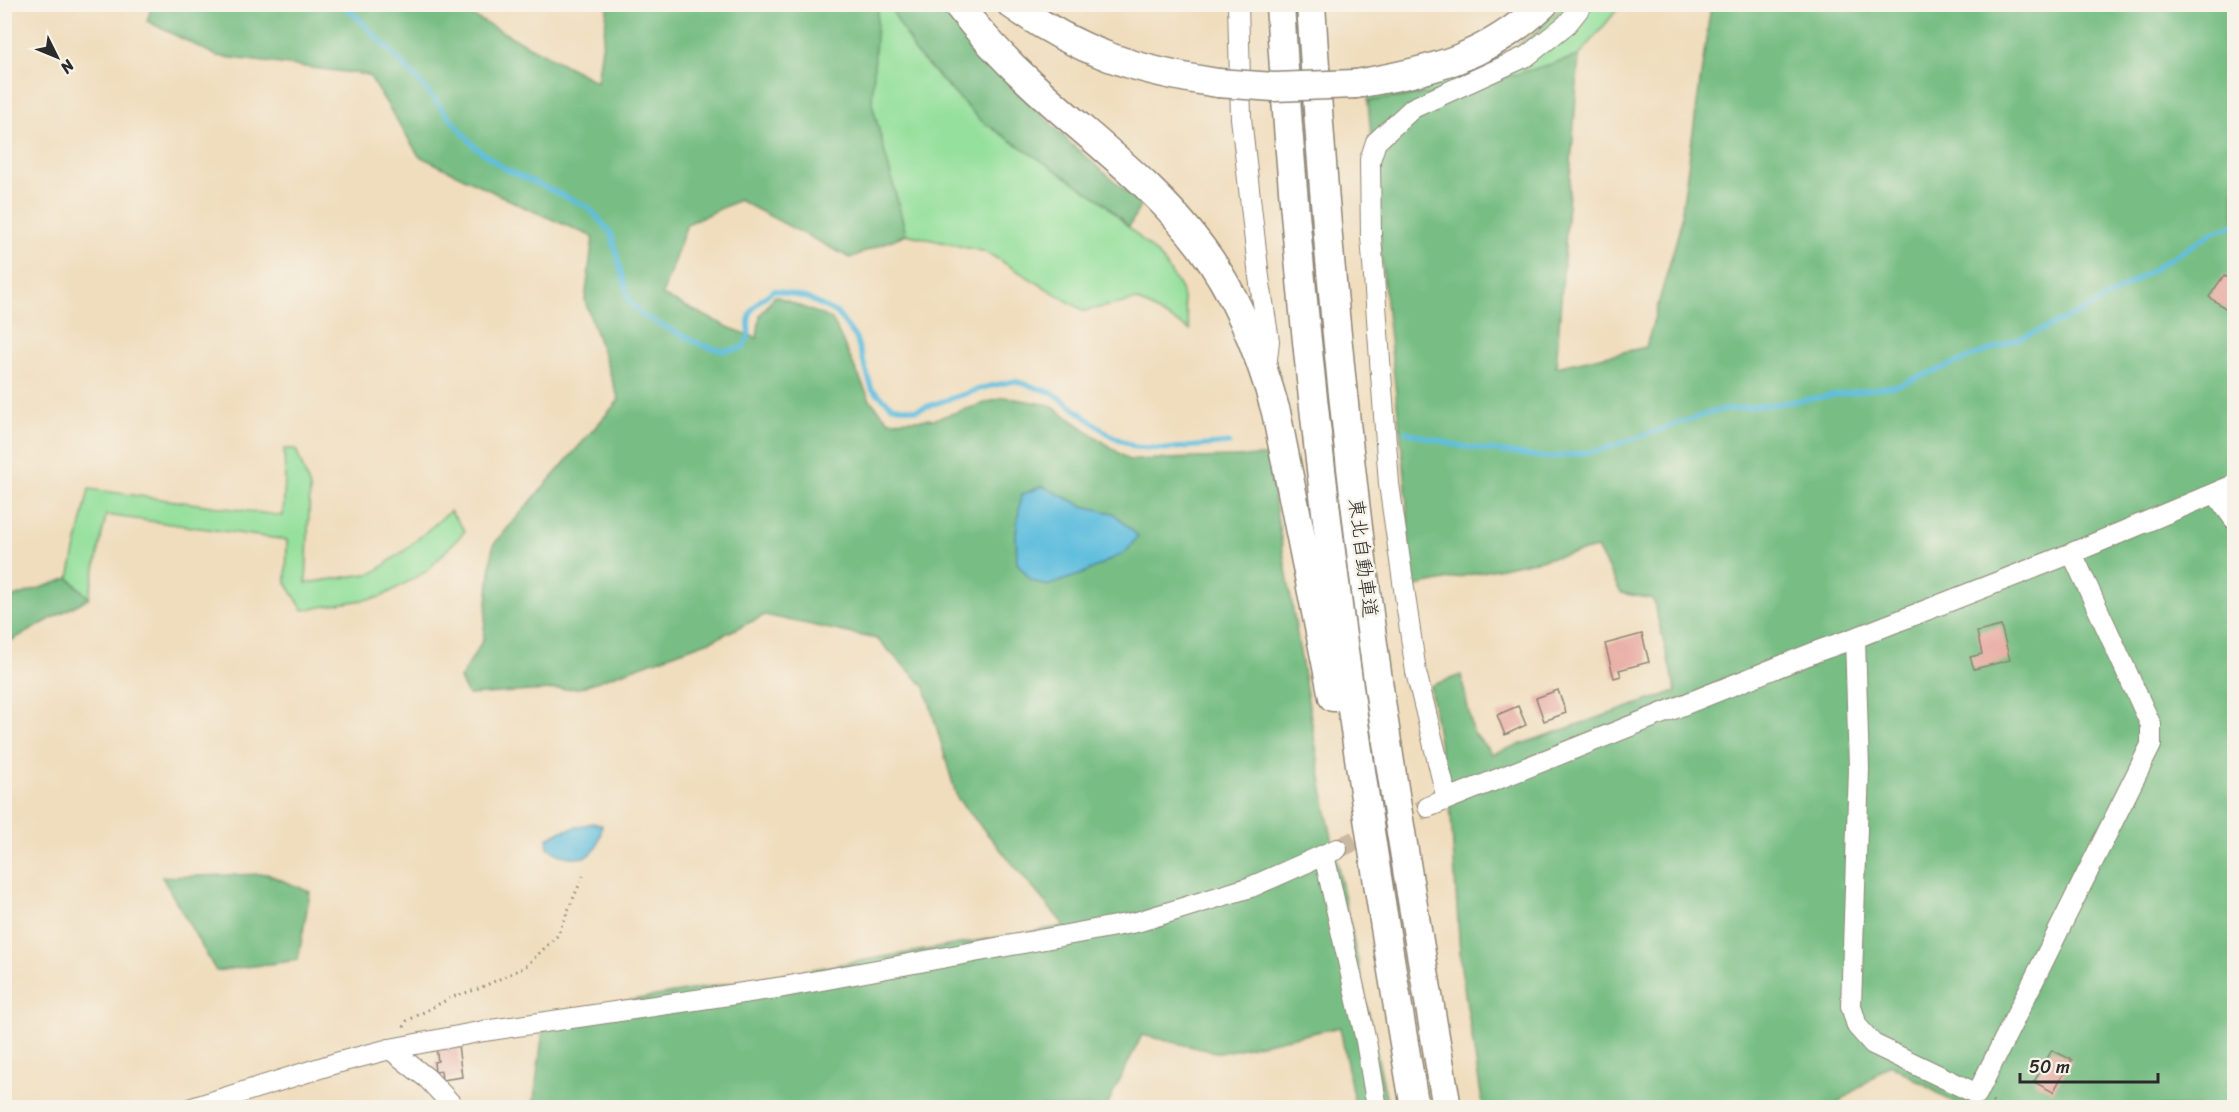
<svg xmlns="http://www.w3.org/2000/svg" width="2239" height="1112" viewBox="0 0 2239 1112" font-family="Sriracha,'Klee One',sans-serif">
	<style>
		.green { fill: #95e09c; stroke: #608664; stroke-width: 1.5 }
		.forest { fill: #78be84; stroke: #527458; stroke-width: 1.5 }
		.water { fill: #5fbede; stroke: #457484; stroke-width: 1.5 }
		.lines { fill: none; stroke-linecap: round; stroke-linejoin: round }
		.stream { stroke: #5fbede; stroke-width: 5 }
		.building { fill: #e8aca3 }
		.minor-tunnel { stroke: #c9b9a0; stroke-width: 20; stroke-dasharray: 20 10; stroke-linecap: butt }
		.minor-casing { stroke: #8e8474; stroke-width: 22 }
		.highway-casing { stroke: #8e8474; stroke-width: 31 }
		.path { stroke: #8e8474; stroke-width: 3; stroke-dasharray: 1.5 4.5; stroke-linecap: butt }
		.minor { stroke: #fff; stroke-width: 20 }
		.highway { stroke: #fff; stroke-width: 28 }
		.highway-bridge-casing { stroke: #8e8474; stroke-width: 31; stroke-linecap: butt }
		.highway-bridge { stroke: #fff; stroke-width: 28 }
		.labels { text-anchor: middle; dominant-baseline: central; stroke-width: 5; stroke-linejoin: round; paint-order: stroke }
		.street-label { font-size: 20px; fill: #2b2b2b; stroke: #f7f3e8 }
	</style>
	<rect width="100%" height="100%" fill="#f7f3e8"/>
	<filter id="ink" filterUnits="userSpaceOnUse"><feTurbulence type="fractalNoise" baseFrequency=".0167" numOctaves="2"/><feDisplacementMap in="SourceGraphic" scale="12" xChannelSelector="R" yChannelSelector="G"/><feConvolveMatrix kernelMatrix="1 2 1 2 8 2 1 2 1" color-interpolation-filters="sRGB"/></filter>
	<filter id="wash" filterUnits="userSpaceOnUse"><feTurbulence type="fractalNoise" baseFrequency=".008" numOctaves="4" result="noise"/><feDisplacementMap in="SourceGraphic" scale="24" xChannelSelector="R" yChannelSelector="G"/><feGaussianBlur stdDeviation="1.35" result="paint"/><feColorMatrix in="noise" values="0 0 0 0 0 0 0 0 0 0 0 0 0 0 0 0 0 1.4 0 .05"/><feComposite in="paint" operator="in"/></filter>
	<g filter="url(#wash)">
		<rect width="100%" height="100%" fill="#f0ddbd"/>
		<g class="green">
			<polygon points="878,5 889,5 916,53 980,120 1102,201 1162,259 1181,289 1190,330 1137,300 1084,311 986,252 906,234 870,97"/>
			<polygon points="1564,5 1621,5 1579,56 1462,90 1368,101 1369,93 1428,84 1480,69 1536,33"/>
			<polygon points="284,449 296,449 310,488 306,583 373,573 405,550 450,511 465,531 427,571 381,597 303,610 286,583 287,540 106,515 89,598 69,578 89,489 283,516 285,478"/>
		</g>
		<g class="forest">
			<polygon points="152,5 456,5 459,9 597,82 608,5 878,5 872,103 906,234 850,258 739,200 687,224 662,295 730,328 757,338 760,315 775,296 832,319 870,400 889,421 935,419 1004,397 1050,405 1129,460 1267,456 1328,819 1388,1107 1355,1107 1340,1027 1220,1053 1142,1035 1106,1107 533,1107 545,1015 1065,926 957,798 925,687 877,639 765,615 715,639 579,688 468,695 460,679 483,640 493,545 619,400 585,301 593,237 526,208 419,156 369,75 217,56 147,21"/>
			<polygon points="889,5 941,5 983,56 1071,144 1141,204 1129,227 1102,201 980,120 916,53"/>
			<polygon points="1711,5 2234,5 2234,1107 1961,1107 1890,1064 1833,1107 1483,1107 1461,968 1451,816 1430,686 1461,675 1473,732 1492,754 1676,691 1653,599 1621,593 1597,548 1411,587 1406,486 1384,284 1368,101 1462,90 1579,56 1556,367 1646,347 1679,231"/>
			<polygon points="69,578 89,598 5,644 5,600"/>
			<polygon points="267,874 310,892 298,960 216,971 162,877"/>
		</g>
		<g class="water">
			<polygon points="1042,486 1083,506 1113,513 1138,536 1126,552 1082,574 1047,586 1031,580 1017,563 1016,533 1021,495"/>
			<path d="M 592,823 L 602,825 C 599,847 594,861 570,857 C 560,855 556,854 548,847 L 547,839 L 559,832 Z"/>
		</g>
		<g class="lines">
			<g class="stream">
				<path d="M 341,4 L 357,17 L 415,77 L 474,146 L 503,168 L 588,207 L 611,233 L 629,300 L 641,315 L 702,345 L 723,351 L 742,348 C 755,330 745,329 750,315 C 754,304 764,297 774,290 L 807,298 L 837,313 L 856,338 L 872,389 L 892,406 L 916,410 L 986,387 L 1015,381 L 1053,393 L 1110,435 L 1135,447 L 1165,449 L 1229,443"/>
				<polyline points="1406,432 1460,446 1548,458 1597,451 1715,411 1777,404 1899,385 2046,328 2095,305 2212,233 2234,225"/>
			</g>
		</g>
		<g id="blocks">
			<g class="building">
				<polygon points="2224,275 2234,281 2234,314 2209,297"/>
				<polygon points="2001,626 2010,660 1974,669 1970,657 1982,654 1977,632"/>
				<polygon points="1642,634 1649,662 1619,670 1621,676 1614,678 1605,644"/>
				<polygon points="1558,690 1566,713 1544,721 1536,698"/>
				<polygon points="1518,706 1526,725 1505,735 1497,715"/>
				<polygon points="458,1045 462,1077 442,1080 441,1071 435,1072 434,1062 438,1061 436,1048"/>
				<polygon points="2052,1050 2072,1060 2053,1092 2034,1082"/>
			</g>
		</g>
	</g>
	<g filter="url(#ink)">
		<use href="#blocks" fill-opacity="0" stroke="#8e8474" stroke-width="1.5"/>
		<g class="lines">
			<polyline class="minor-tunnel" points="1337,849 1428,807"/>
			<g class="minor-casing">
				<g id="minor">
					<polyline points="1238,4 1241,118 1259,277 1269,341 1266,368"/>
					<polyline points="2216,494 2234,519"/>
					<polyline points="1855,638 1859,769 1851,1006 1857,1026 1873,1044 1977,1094 2151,745 2151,725 2072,553"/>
					<polyline points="1447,799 1416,672 1389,484 1371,236 1370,160 1376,142 1413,108 1527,56 1567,24 1583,4"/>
					<polyline points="1428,807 1818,651 1855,638 2072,553 2234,485"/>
					<polyline points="1324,855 1366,1041 1377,1108"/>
					<polyline points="390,1049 428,1079 455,1108"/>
					<polyline points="192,1108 336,1063 390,1049 484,1031 784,987 1137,922 1251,887 1337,849"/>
				</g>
			</g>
			<g class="highway-casing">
				<g id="highway">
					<path d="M 957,4 C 979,32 1002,57 1028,81 C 1086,136 1153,182 1201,247 C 1238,296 1260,354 1276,412 L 1333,697"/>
					<path d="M 1011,4 C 1078,52 1137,71 1218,83"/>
					<path d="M 1280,4 C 1301,375 1352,742 1415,1108"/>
					<path d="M 1311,4 C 1326,253 1351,503 1388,749 C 1406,869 1427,988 1447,1108"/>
					<path d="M 1356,84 C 1432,71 1486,58 1544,4"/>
				</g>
			</g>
			<g class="path">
				<polyline points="404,1027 407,1021 452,997 478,989 525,967 557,936 583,876"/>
				<polyline points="1992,1102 2004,1108"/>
			</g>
			<use href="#minor" class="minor"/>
			<use href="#highway" class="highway"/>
			<g class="highway-bridge-casing">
				<polyline id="highway-bridge" points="1218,83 1274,87 1356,84"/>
			</g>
			<use href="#highway-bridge" class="highway-bridge"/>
		</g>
	</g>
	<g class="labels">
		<g class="street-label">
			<text transform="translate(1363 558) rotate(83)">東北自動車道</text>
		</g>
	</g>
	<rect width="2239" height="1112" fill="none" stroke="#f7f3e8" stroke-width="24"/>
	<g transform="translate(57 57) rotate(133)" stroke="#f7f3e8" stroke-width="4.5" paint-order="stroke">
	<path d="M0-4.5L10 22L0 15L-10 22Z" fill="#2b2b2b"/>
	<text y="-9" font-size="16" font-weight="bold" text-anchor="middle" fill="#2b2b2b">N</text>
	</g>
	<path d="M2020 1073v9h138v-9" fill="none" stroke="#2b2b2b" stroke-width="3"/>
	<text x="2029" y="1073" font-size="18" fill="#2b2b2b" stroke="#f7f3e8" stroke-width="4.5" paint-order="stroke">50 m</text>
</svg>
